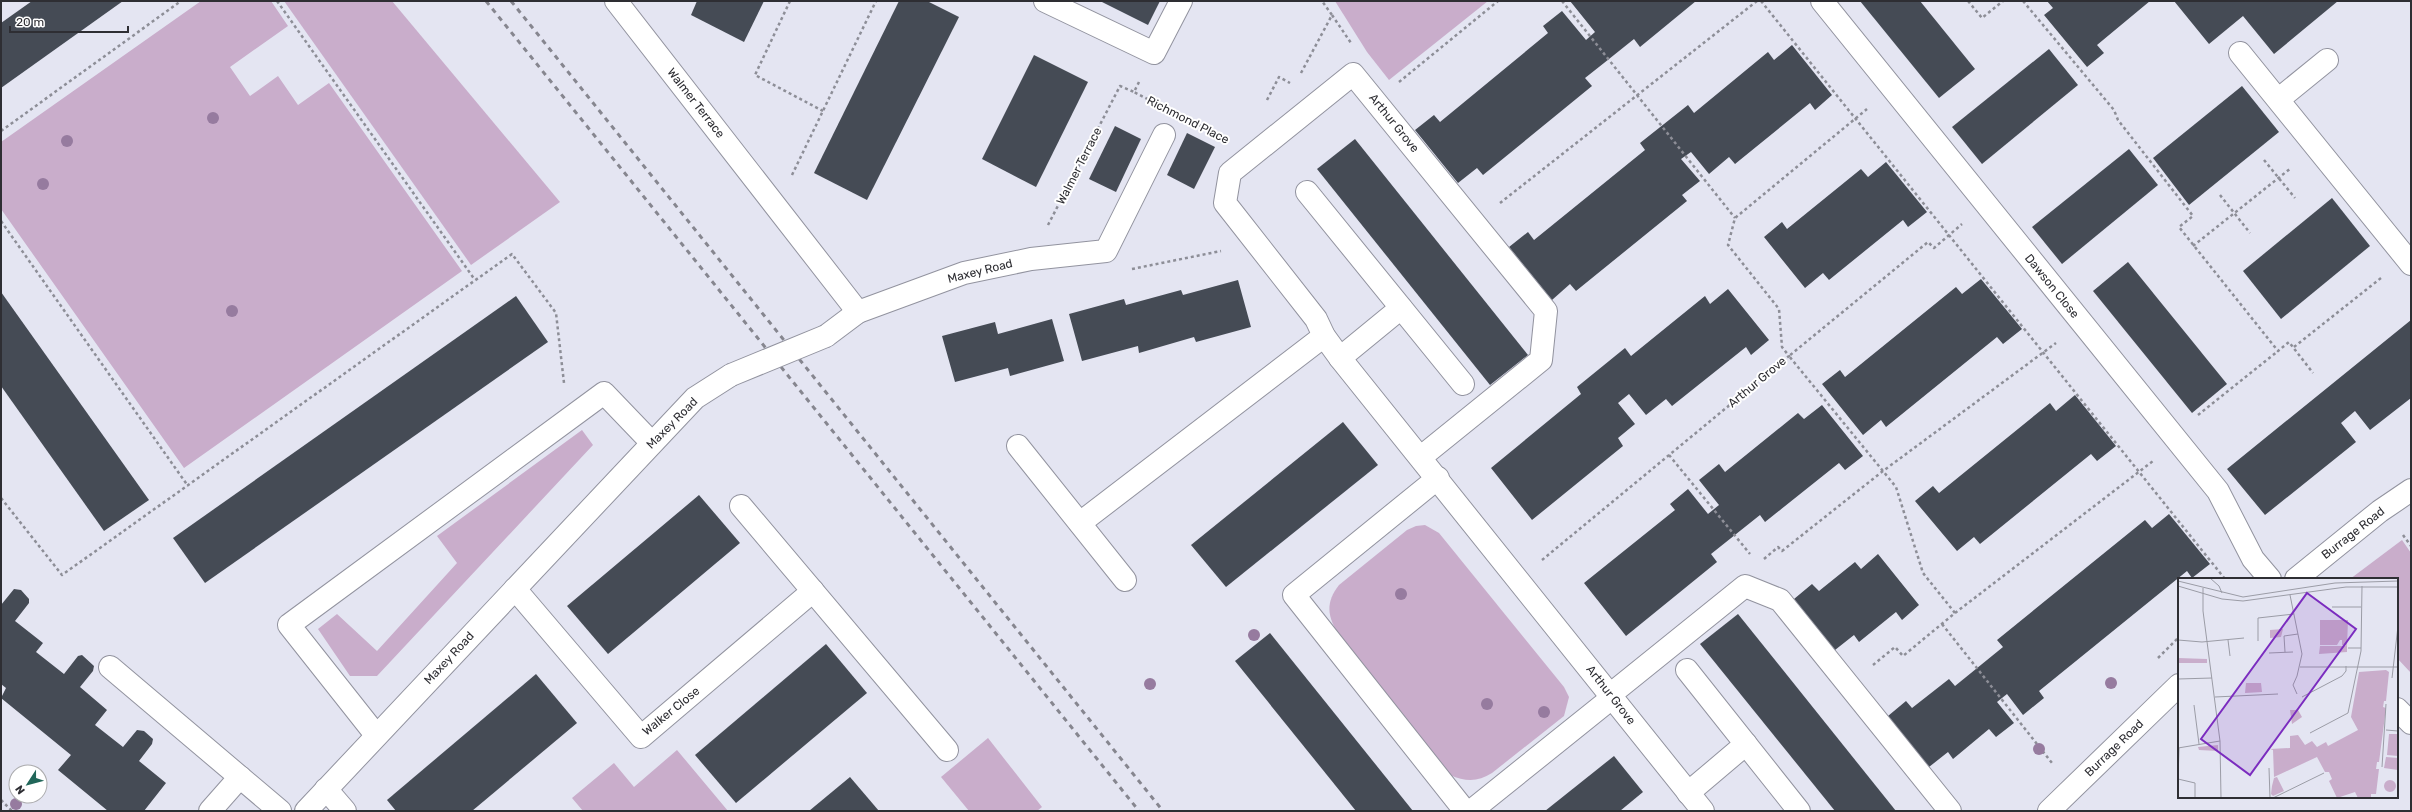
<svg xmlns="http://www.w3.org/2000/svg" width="2412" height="812" viewBox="0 0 2412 812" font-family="Rubik,sans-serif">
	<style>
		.green { fill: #c9adcb }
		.building { fill: #454b55 }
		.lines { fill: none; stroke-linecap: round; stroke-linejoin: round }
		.minor-casing { stroke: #92939f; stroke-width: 24 }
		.path { stroke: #8d8e97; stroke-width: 2.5; stroke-dasharray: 3 3; stroke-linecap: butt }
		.minor { stroke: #fff; stroke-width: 22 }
		.rail { stroke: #86868f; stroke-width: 3; stroke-dasharray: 5 5; stroke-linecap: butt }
		.minor-bridge-casing { stroke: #92939f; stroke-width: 24; stroke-linecap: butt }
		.minor-bridge { stroke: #fff; stroke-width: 22 }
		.tree { fill: #967b9f }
		.labels { text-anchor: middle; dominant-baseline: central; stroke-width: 4; stroke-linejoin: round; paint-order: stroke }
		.street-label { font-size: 12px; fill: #2e2e33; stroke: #fff }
		.inset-road { fill: none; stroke: #9b9ca6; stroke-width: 1 }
		.view { fill: #7b2cbf; fill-opacity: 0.15; stroke: #7b2cbf; stroke-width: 2 }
		.inset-edge { fill: none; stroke: #2e2e33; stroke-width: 2 }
	</style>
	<rect width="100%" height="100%" fill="#e4e5f2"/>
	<g class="green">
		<polygon points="201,1 271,1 288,26 230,67 250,96 278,76 298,105 329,83 462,271 184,468 1,209 1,142"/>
		<polygon points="284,1 392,1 560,202 471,265"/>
		<polygon points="1335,1 1488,1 1389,80 1367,52"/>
		<polygon points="582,430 593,445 377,676 350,676 318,629 337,614 377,651 457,563 437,536"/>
		<path d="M 1425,525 L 1439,533 L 1564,687 L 1569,697 L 1564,716 L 1492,773 C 1478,782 1466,782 1450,775 L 1341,638 C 1328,619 1324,604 1339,585 L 1407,530 L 1416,526 Z"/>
		<polygon points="2402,540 2411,553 2411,673 2397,658 2397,579 2350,579"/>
		<polygon points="988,738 1042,807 1037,811 969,811 941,777"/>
		<polygon points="677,750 728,811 583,811 572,798 614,763 634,787"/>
	</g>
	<g class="building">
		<polygon points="32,1 123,1 1,88 1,23"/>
		<polygon points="697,1 764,1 744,42 691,15"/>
		<polygon points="899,1 927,1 959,17 867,200 814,173"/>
		<polygon points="1100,1 1160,1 1148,25"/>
		<polygon points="1570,1 1696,1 1640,47 1634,39 1604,63 1585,78 1592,86 1483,175 1477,168 1458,183 1415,130 1434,115 1440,122 1548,33 1543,26 1562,11 1586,40 1595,32"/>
		<polygon points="1860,1 1920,1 1975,69 1939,98"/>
		<polygon points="2047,1 2150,1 2097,45 2104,53 2087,67 2044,15 2053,8"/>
		<polygon points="2174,1 2338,1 2274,54 2243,16 2209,44"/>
		<polygon points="1792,45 1832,95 1815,110 1810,103 1735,164 1729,157 1709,174 1691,152 1681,159 1700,181 1682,195 1687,201 1576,291 1570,284 1552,300 1509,247 1528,232 1534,240 1645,150 1640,143 1688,105 1694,113 1768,52 1774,60"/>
		<polygon points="2049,49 2078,85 1982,164 1952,127"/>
		<polygon points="1034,55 1088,82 1036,187 982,159"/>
		<polygon points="2242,86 2279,132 2189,205 2153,158"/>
		<polygon points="1115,126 1141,139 1116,192 1089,179"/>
		<polygon points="1187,133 1215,147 1194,189 1167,175"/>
		<polygon points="1355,139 1528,355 1490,385 1317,169"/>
		<polygon points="2129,149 2158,185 2062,264 2032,227"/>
		<polygon points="1886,162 1927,212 1908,227 1903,220 1829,280 1823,273 1805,288 1764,237 1782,222 1787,229 1861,169 1868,177"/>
		<polygon points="2332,198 2370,246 2281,319 2243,271"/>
		<polygon points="2128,262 2227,384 2192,413 2093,291"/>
		<polygon points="1981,279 2022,329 2003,344 1997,337 1886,427 1881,420 1863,435 1822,384 1840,370 1845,377 1956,287 1962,294"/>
		<polygon points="1238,280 1251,327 1196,342 1194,337 1139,353 1138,346 1082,361 1069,314 1124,299 1126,305 1181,290 1183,295"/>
		<polygon points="1728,289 1769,340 1751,355 1746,347 1672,406 1666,399 1646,415 1629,394 1618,403 1635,424 1618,438 1623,446 1532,520 1491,468 1581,394 1577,387 1625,348 1631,356 1705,296 1710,304"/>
		<polygon points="1,292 149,500 104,531 1,386"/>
		<polygon points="516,296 548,342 205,583 173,538"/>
		<polygon points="1052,319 1064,361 1010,376 1008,368 955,382 942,336 995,322 998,334"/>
		<polygon points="2411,320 2411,398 2370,430 2355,411 2341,423 2356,442 2265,515 2227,469"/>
		<polygon points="2075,395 2116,446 2097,461 2091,454 1980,544 1974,537 1957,551 1915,501 1933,486 1939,493 2050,403 2056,411"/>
		<polygon points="1822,405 1863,456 1845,470 1839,463 1765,522 1760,515 1711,554 1717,562 1626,636 1584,583 1675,510 1670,504 1688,489 1708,514 1719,505 1699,480 1719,464 1725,472 1798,413 1804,419"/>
		<polygon points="1343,422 1378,465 1226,587 1191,545"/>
		<polygon points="699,495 740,543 608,654 567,606"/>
		<polygon points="2169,514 2210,564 2192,578 2187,571 2039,691 2044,698 2023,715 2007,694 1997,702 2014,723 1996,737 1989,729 1953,759 1948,752 1929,767 1888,716 1906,701 1912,708 1949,679 1955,686 2003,647 1997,640 2145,520 2152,528"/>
		<polygon points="1878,554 1919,605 1902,620 1896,612 1859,642 1854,635 1835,650 1794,599 1812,584 1819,591 1855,562 1861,569"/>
		<polygon points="14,589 21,590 29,599 29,603 15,621 43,643 36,652 64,674 78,656 82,655 94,666 93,671 80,687 107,710 95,725 123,747 137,730 144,731 153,739 152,744 139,761 166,783 144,811 108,811 58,770 71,755 1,698 6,688 1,684 1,605"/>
		<polygon points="1738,614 1896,811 1835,811 1700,644"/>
		<polygon points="1270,633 1413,811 1356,811 1235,661"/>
		<polygon points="826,644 867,693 736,803 695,755"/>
		<polygon points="536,674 577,723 472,811 396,811 387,800"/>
		<polygon points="1614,756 1643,792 1620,811 1545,811"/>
		<polygon points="850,777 879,811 809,811"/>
	</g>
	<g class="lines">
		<g class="minor-casing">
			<g id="minor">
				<polyline points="616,1 858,312"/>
				<polyline points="1045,1 1154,53 1181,1"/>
				<polyline points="1822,1 2218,491 2253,559 2270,579"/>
				<polyline points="2240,53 2411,264"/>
				<polyline points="2279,99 2327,60"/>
				<polyline points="1307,192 1463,384"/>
				<polyline points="826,336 858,312 964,273 1031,259 1106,251 1164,135"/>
				<polyline points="1340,358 1401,308"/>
				<polyline points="1018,446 1125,580"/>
				<polyline points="1421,457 1541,360 1546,311 1353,74 1230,173 1225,203 1316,319 1324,336 1340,358 1703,811"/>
				<polyline points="1438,478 1294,595 1465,811"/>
				<polyline points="741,506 947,750"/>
				<polyline points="1080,523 1324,336"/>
				<polyline points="2296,579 2380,511 2411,490"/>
				<polyline points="515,589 641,737 813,591"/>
				<polyline points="110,667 280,811"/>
				<polyline points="1687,670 1799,811"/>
				<polyline points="1611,694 1745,586 1780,600 1950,811"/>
				<polyline points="2397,709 2411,723"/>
				<polyline points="376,735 289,625 604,393 651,442"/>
				<polyline points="326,789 345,811"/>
				<polyline points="1688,793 1746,744"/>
				<polyline points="210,811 240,777"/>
				<polyline points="306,811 695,398 731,375"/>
				<polyline points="1471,811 1613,697"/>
				<polyline points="2049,811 2179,685"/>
			</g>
		</g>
		<g class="path">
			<polyline points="277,1 475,280"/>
			<polyline points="790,1 755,75 823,111"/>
			<polyline points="1562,1 1735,218"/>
			<polyline points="1761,1 2225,579"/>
			<polyline points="1968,1 1982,18 2003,1"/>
			<polyline points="2023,1 2114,110 2118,120 2193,216 2179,227 2278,351 2289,342 2313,373"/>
			<polyline points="1332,15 1351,43"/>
			<polyline points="1301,73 1332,15 1322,1"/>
			<polyline points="1139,82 1134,92 1157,104"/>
			<polyline points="1399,82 1498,1"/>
			<polyline points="1267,100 1279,77 1290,83"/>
			<polyline points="1193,122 1223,137"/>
			<polyline points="1,131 181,1"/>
			<polyline points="2264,160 2295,198"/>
			<polyline points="792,175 876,1"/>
			<polyline points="2220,195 2250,233"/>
			<polyline points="1500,203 1757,1"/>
			<polyline points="1,221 188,486"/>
			<polyline points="1048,225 1120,86 1134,92"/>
			<polyline points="2193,246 2291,168"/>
			<polyline points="1132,269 1221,251"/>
			<polyline points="2294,347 2381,278"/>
			<polyline points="2198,415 2278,351"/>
			<polyline points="1669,455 1750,554"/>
			<polyline points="1,498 62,575 512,254 556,313 564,383"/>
			<polyline points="2403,535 2411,546"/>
			<polyline points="1764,559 1778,547 1782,551 1883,471 2056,343"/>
			<polyline points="1542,560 1789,356 1782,347 1779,309 1728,245 1735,218 1867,109"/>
			<polyline points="1955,613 2153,461"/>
			<polyline points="1942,624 2052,763"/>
			<polyline points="2158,658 2179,637"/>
			<polyline points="1873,665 1895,647 1903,656 1955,613 1923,573 1896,487 1789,356 1928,242 1934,248 1962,224"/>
			<polyline points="1,800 12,811"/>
		</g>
		<use href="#minor" class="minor"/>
		<g class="rail">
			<polyline points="486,1 1139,811"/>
			<polyline points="511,1 1163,811"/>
		</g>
		<g class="minor-bridge-casing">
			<polyline id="minor-bridge" points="731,375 826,336"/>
		</g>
		<use href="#minor-bridge" class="minor-bridge"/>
	</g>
	<g class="tree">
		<circle cx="213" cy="118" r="6"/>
		<circle cx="67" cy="141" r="6"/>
		<circle cx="43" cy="184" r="6"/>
		<circle cx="232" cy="311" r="6"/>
		<circle cx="1401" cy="594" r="6"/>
		<circle cx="1254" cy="635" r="6"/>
		<circle cx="2111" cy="683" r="6"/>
		<circle cx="1150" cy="684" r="6"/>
		<circle cx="1487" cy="704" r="6"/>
		<circle cx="1544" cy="712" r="6"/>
		<circle cx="2039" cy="749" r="6"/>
		<circle cx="16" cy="804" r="6"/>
	</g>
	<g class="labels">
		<g class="street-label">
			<text transform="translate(696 103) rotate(52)">Walmer Terrace</text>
			<text transform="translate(1188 120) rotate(27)">Richmond Place</text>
			<text transform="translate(1394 123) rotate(51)">Arthur Grove</text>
			<text transform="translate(1079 166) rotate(-63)">Walmer Terrace</text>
			<text transform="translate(980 271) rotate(-14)">Maxey Road</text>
			<text transform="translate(2052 286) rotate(51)">Dawson Close</text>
			<text transform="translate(1757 382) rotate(-40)">Arthur Grove</text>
			<text transform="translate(672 423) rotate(-45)">Maxey Road</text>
			<text transform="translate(2353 533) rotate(-38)">Burrage Road</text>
			<text transform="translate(449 658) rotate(-47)">Maxey Road</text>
			<text transform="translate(1611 695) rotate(52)">Arthur Grove</text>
			<text transform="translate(671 711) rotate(-39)">Walker Close</text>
			<text transform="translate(2114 748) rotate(-44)">Burrage Road</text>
		</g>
	</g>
	<g transform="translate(2178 578)">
		<rect width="220" height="220" fill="#e4e5f2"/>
		<path d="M 142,42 L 170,42 L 169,68 L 164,67 L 164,62 L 162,62 L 159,67 L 142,67 ZM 105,51 L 103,59 L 92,60 L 92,52 ZM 142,68 L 169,68 L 169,74 L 141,76 ZM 0,80 L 29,81 L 29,85 L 0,85 ZM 208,92 L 211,94 L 208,123 L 206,123 L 205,129 L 208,130 L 201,184 L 199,184 L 198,191 L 201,191 L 198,216 L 193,216 L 193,219 L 195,220 L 180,220 L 177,214 L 159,220 L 151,203 L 154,201 L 151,194 L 147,194 L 139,179 L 96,199 L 95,172 L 92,171 L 112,170 L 112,158 L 120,157 L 127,167 L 134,163 L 139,169 L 148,164 L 150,168 L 180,152 L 173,139 L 181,94 ZM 68,105 L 83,105 L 84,114 L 67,115 ZM 112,132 L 120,132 L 124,139 L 114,146 ZM 211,156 L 220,156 L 220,178 L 209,177 ZM 40,167 L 40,173 L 21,172 L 20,169 ZM 208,179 L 220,180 L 220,192 L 206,190 ZM 99,199 L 106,213 L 95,218 L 93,216 L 94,208 L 96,200 ZM206 208a6 6 0 1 1 12 0a6 6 0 1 1-12 0Z" fill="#c9adcb"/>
		<path class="inset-road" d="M 32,0 L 41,8 L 44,15M 0,3 L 65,19 L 157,5 L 220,3M 0,8 L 44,21 L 65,23 L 168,9 L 220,9M 25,10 L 25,33 L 42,163 L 43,220M 112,17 L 124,76 L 119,98 L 115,107 L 119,116M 154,29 L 183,29M 0,62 L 24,64 L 66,60M 50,62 L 52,78M 80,63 L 80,40 L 116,36M 170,70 L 183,70M 107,74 L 106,58 L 120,56M 91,75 L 115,74M 122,89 L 220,89M 214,100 L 220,48M 0,101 L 34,100M 37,119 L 100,116M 124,119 L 164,98 L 168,93 L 168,88M 16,127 L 21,166M 208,152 L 220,153M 132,155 L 170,135 L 183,73 L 184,8M 0,170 L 42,163M 204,189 L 208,126M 91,190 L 92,220M 0,201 L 17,205 L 17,220M 0,202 L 1,170M 95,220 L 146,195"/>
		<path class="view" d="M 129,15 L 178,51 L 72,197 L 23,161 Z"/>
		<rect width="220" height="220" class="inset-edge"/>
	</g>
	<rect width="2412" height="812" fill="none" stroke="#2e2e33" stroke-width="4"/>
	<g transform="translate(28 784) rotate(234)"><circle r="19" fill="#ffffff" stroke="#ababad"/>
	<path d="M0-3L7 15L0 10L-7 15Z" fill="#216659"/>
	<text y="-6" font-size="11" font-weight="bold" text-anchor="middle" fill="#2e2e33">N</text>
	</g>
	<path d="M10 26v6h118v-6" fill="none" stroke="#2e2e33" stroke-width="2"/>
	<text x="16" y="26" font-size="12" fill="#2e2e33" stroke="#ffffff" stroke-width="3" paint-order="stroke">20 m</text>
</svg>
